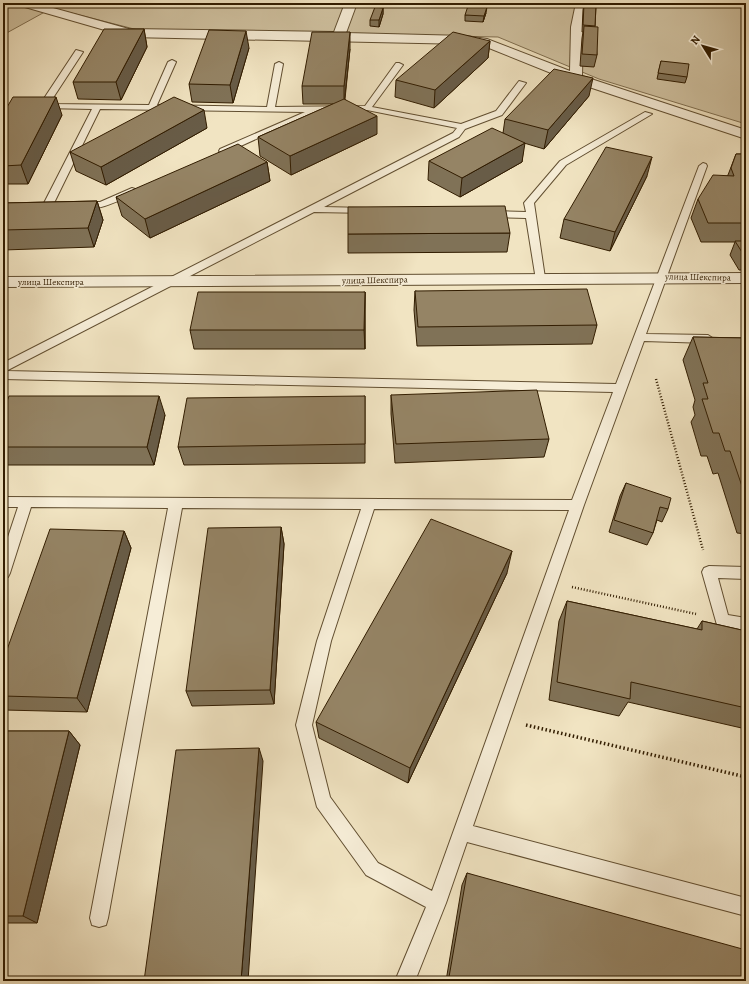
<svg xmlns="http://www.w3.org/2000/svg" width="749" height="984" viewBox="0 0 749 984" font-family="Alegreya,serif">
	<style>
		.green { fill: #d0c2a1; stroke: #806f50 }
		.lines { fill: none; stroke-linecap: round; stroke-linejoin: round }
		.service-casing { stroke: #614e30; stroke-width: 2 }
		.minor-casing { stroke: #614e30; stroke-width: 2 }
		.path-far1 { stroke: #311c00; stroke-width: 2.5; stroke-dasharray: 1 2; stroke-linecap: butt }
		.path { stroke: #311c00; stroke-width: 3.5; stroke-dasharray: 1.5 2.5; stroke-linecap: butt }
		.service { fill: #f6edd7; fill-rule: evenodd }
		.minor { fill: #f6edd7; fill-rule: evenodd }
		.wall { fill: #807257; stroke: #311c00 }
		.shaded-wall { fill: #685c47; stroke: #311c00 }
		.building { fill: #958465; stroke: #311c00 }
		.labels { text-anchor: middle; dominant-baseline: central; stroke-width: 3; stroke-linejoin: round; paint-order: stroke }
		.far-street-label { font-size: 9px; fill: #311c00; stroke: #f6edd7 }
	</style>
	<rect width="100%" height="100%" fill="#f1e4c2"/>
	<filter id="stains"><feTurbulence type="fractalNoise" baseFrequency=".005" numOctaves="4"/><feColorMatrix values="0 0 0 0 .2 0 0 0 0 .09 0 0 0 0 .02 0 0 0 .5 -.17"/></filter>
	<radialGradient id="worn" r=".72"><stop offset=".6" stop-color="#630" stop-opacity="0"/><stop offset="1" stop-color="#630" stop-opacity=".3"/></radialGradient>
	<polygon class="green" points="3,3 746,3 746,124 599,79 498,37 138,30 52,8 3,35"/>
	<g class="lines">
		<g class="service-casing">
			<g id="service">
				<path d="M 76,50 L 83,52 L 49,104 L 149,105 L 168,62 L 172,60 L 176,62 L 157,105 L 267,107 L 275,64 L 279,62 L 283,64 L 275,107 L 365,106 L 396,63 L 399,63 L 403,65 L 372,107 L 461,124 L 496,111 L 519,81 L 526,83 L 502,115 L 465,129 L 459,137 L 324,207 L 366,208 L 369,209 L 369,213 L 314,212 L 6,371 L 616,384 L 699,166 L 703,163 L 706,164 L 707,166 L 646,334 L 708,335 L 714,339 L 708,343 L 644,341 L 584,505 L 473,826 L 746,898 L 746,916 L 467,842 L 446,903 L 415,981 L 395,981 L 426,907 L 366,875 L 317,807 L 296,725 L 317,641 L 361,509 L 182,508 L 108,918 L 106,925 L 99,927 L 92,925 L 90,918 L 168,508 L 31,507 L 10,573 L 8,577 L 3,579 L 3,552 L 18,507 L 3,507 L 3,497 L 572,500 L 613,392 L 3,379 L 3,363 L 453,133 L 457,128 L 367,110 L 316,112 L 223,154 L 219,151 L 220,149 L 305,112 L 100,109 L 53,205 L 48,208 L 43,205 L 92,109 L 43,108 L 39,106 ZM 374,509 L 569,510 L 432,891 L 378,863 L 330,797 L 312,725 L 331,641 Z"/>
				<polygon points="645,112 652,114 566,165 534,203 545,278 544,280 536,280 526,218 490,217 485,214 490,211 526,212 524,203 560,161"/>
				<path d="M 132,188 L 135,189 L 135,193 C 123,199 88,217 76,205 L 81,202 L 100,202 Z"/>
				<polygon points="709,566 746,567 746,579 718,578 728,615 746,618 746,632 717,625 702,572 704,568"/>
			</g>
		</g>
		<g class="minor-casing">
			<g id="minor">
				<polygon points="16,3 35,3 129,29 334,32 345,3 357,3 346,33 466,36 487,39 570,71 571,27 576,3 588,3 583,27 582,76 746,130 746,139 571,81 484,46 466,44 129,37 18,5"/>
				<polygon points="746,273 746,283 3,287 3,277"/>
			</g>
		</g>
		<g class="path-far1">
			<polyline points="656,379 703,550"/>
			<polyline points="572,587 696,614"/>
		</g>
		<polyline class="path" points="526,725 746,777"/>
		<use href="#service" class="service"/>
		<use href="#minor" class="minor"/>
	</g>
	<g class="wall">
		<polygon points="530,3 546,3 545,7 529,6"/>
		<polygon points="743,3 746,3 746,7"/>
		<polygon points="584,4 596,5 595,27 597,55 594,67 580,66 582,38 583,32 582,32 583,10"/>
		<polygon points="383,8 383,14 379,27 370,26 370,20"/>
		<polygon points="486,13 483,22 465,21 465,15"/>
		<polygon points="144,29 147,47 121,100 78,99 73,82"/>
		<polygon points="490,41 488,58 434,108 395,97 396,80"/>
		<polygon points="249,48 233,103 192,102 189,84"/>
		<polygon points="350,49 345,99 377,134 291,175 260,156 258,137 333,104 303,104 302,86"/>
		<polygon points="661,61 687,77 685,83 657,79"/>
		<polygon points="589,96 544,149 524,143 522,162 460,197 428,180 429,161 503,133 505,119"/>
		<polygon points="3,114 62,115 28,184 3,184"/>
		<polygon points="207,128 106,185 76,171 70,152"/>
		<polygon points="736,154 746,154 746,270 739,270 730,255 735,242 701,242 691,218 698,199 728,175"/>
		<polygon points="267,162 270,181 150,238 122,216 116,197"/>
		<polygon points="647,176 610,251 560,238 564,219"/>
		<polygon points="97,201 103,220 94,247 3,250 3,203"/>
		<polygon points="510,233 507,252 348,253 348,234"/>
		<polygon points="415,291 597,325 592,344 417,346 414,310"/>
		<polygon points="365,292 365,349 194,349 190,330"/>
		<polygon points="693,337 746,338 746,534 737,533 718,473 713,474 707,456 701,456 691,422 695,415 693,407 695,400 683,360"/>
		<polygon points="391,395 549,439 544,457 395,463 391,414"/>
		<polygon points="365,396 365,463 184,465 178,447"/>
		<polygon points="3,412 165,415 154,465 3,465"/>
		<polygon points="626,483 668,509 662,522 657,520 653,533 647,545 609,532 620,496"/>
		<polygon points="281,527 284,544 274,704 192,706 186,691"/>
		<polygon points="124,531 131,548 87,712 4,710 3,708 3,661"/>
		<polygon points="507,573 408,783 319,738 316,722"/>
		<polygon points="567,601 697,629 702,621 746,631 746,729 628,702 619,716 549,700 559,621"/>
		<polygon points="3,731 69,731 80,745 37,923 3,923"/>
		<polygon points="467,873 746,981 446,981 462,885"/>
	</g>
	<g class="shaded-wall">
		<polygon points="487,7 486,13 483,22 484,16"/>
		<polygon points="383,8 383,14 379,27 379,20"/>
		<polygon points="144,29 147,47 121,100 116,82"/>
		<polygon points="246,31 249,48 233,103 230,85"/>
		<polygon points="350,32 350,49 344,104 344,86"/>
		<polygon points="490,41 488,58 434,108 435,90"/>
		<polygon points="593,78 589,96 544,149 548,130"/>
		<polygon points="56,97 62,115 28,184 21,165"/>
		<polygon points="204,110 207,128 106,185 101,167"/>
		<polygon points="377,116 377,134 291,175 290,156"/>
		<polygon points="525,143 522,162 460,197 462,178"/>
		<polygon points="652,157 647,176 610,251 615,232"/>
		<polygon points="267,162 270,181 150,238 145,219"/>
		<polygon points="97,201 103,220 94,247 88,228"/>
		<polygon points="365,292 365,349 364,330"/>
		<polygon points="159,396 165,415 154,465 147,447"/>
		<polygon points="281,527 284,544 274,704 270,690"/>
		<polygon points="124,531 131,548 87,712 77,698"/>
		<polygon points="512,551 507,573 408,783 410,768"/>
		<polygon points="69,731 80,745 37,923 23,916"/>
		<polygon points="259,748 263,761 248,981 241,981"/>
	</g>
	<g class="building">
		<polygon points="584,4 596,5 595,26 583,25"/>
		<polygon points="468,6 487,7 484,16 465,15"/>
		<polygon points="375,7 383,8 379,20 370,20"/>
		<polygon points="584,26 598,27 597,55 582,54"/>
		<polygon points="104,29 144,29 116,82 73,82"/>
		<polygon points="209,30 246,31 230,85 189,84"/>
		<polygon points="312,32 350,32 344,86 302,86"/>
		<polygon points="453,32 490,41 435,90 396,80"/>
		<polygon points="661,61 689,64 687,77 658,73"/>
		<polygon points="554,69 593,78 548,130 505,119"/>
		<polygon points="13,97 56,97 21,165 3,166 3,114"/>
		<polygon points="174,97 204,110 101,167 70,152"/>
		<polygon points="344,99 377,116 290,156 258,137"/>
		<polygon points="492,128 525,143 462,178 429,161"/>
		<polygon points="238,144 267,162 145,219 116,197"/>
		<polygon points="606,147 652,157 615,232 564,219"/>
		<polygon points="736,154 746,154 746,223 708,223 698,199 713,175 734,176 731,168"/>
		<polygon points="97,201 88,228 3,230 3,203"/>
		<polygon points="505,206 510,233 348,234 348,207"/>
		<polygon points="735,241 746,241 746,257 745,257"/>
		<polygon points="587,289 597,325 418,327 415,291"/>
		<polygon points="198,292 365,292 364,330 190,330"/>
		<polygon points="693,337 746,338 746,498 730,451 725,451 719,433 713,433 702,399 708,399 703,383 708,383"/>
		<polygon points="537,390 549,439 396,444 391,395"/>
		<polygon points="9,396 159,396 147,447 3,447 3,412"/>
		<polygon points="365,396 365,444 178,447 187,398"/>
		<polygon points="626,483 671,498 668,509 660,507 653,533 614,520"/>
		<polygon points="431,519 512,551 410,768 316,722"/>
		<polygon points="281,527 270,690 186,691 208,528"/>
		<polygon points="50,529 124,531 77,698 3,696 3,661"/>
		<polygon points="567,601 702,630 702,621 746,631 746,708 631,682 630,699 557,682"/>
		<polygon points="3,731 69,731 23,916 3,916"/>
		<polygon points="259,748 241,981 144,981 176,750"/>
		<polygon points="467,873 746,950 746,981 464,981 449,977"/>
	</g>
	<g class="labels">
		<g class="far-street-label">
			<text transform="translate(698 277) rotate(1)">улица Шекспира</text>
			<text transform="translate(375 280) rotate(-1)">улица Шекспира</text>
			<text x="51" y="282">улица Шекспира</text>
		</g>
	</g>
	<rect width="749" height="984" fill="none" stroke="#f1e4c2" stroke-width="16"/>
	<rect x="4" y="4" width="741" height="976" fill="none" stroke="#311c00" stroke-width="2"/>
	<rect x="8" y="8" width="733" height="968" fill="none" stroke="#311c00"/>
	<g transform="translate(703 46) rotate(307)" stroke="#f6edd7" stroke-width="3" paint-order="stroke">
	<path d="M0-3L7 15L0 10L-7 15Z" fill="#311c00"/>
	<text y="-6" font-size="11" font-weight="bold" text-anchor="middle" fill="#311c00">N</text>
	</g>
	<rect width="100%" height="100%" filter="url(#stains)"/>
	<rect width="100%" height="100%" fill="url(#worn)"/>
</svg>
